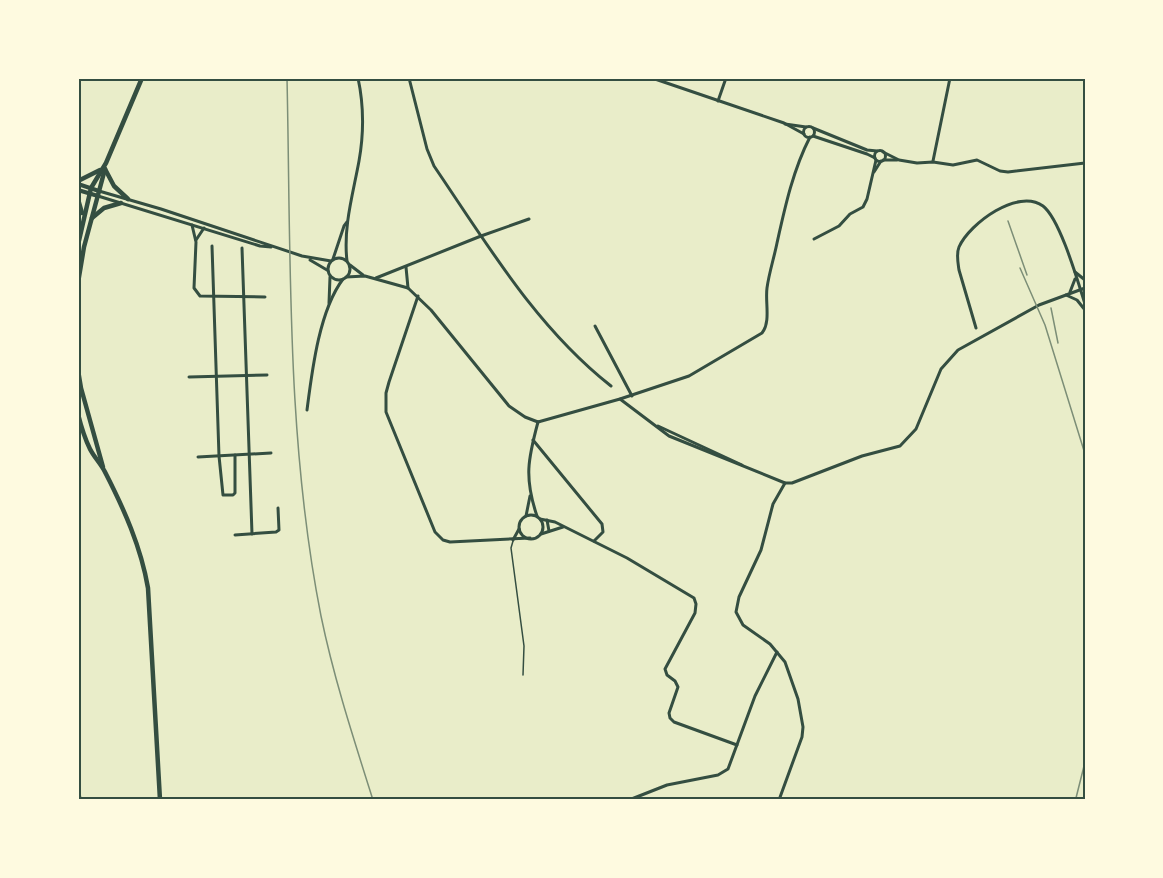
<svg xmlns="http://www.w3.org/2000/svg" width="1163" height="878" viewBox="0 0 1163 878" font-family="Spectral,serif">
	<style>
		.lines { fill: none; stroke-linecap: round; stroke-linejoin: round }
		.stream { stroke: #a3b18a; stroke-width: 1.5 }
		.service { stroke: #344e41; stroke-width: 1.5 }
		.minor { stroke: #344e41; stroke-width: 3 }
		.tertiary { stroke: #344e41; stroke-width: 4 }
		.secondary { stroke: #344e41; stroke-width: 4.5 }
		.rail { stroke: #7c8e77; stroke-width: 1.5 }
		.neatline { fill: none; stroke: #344e41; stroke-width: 2 }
	</style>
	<rect width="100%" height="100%" fill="#e9edc9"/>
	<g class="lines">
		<polyline class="stream" points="78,789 82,800"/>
		<polyline class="service" points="513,541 511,548 524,646 523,675"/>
		<g class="minor">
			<path d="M 409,78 L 427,149 L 434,166 C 487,244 536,327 611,386"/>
			<polyline points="652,78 784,123 804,134"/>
			<polyline points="718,101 726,78"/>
			<polyline points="785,124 806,127"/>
			<circle cx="809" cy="132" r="5.5"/>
			<polyline points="813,128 867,150 877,151"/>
			<polyline points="813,136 867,154 875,158"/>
			<circle cx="880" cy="156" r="5.5"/>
			<polyline points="883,152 899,160 917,163 933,162 953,165 977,160 1000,171 1008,172 1085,163"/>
			<polyline points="883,160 897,160"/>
			<polyline points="933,161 950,78"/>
			<polyline points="874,172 881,161"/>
			<polyline points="99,191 161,209 302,256 331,261"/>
			<polyline points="98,196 260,246 271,247"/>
			<polyline points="192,225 196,242 194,288 200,296 265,297"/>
			<polyline points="814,239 839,226 850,214 863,207 867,199 876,160"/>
			<polyline points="196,240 204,228"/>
			<polyline points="212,246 219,456 223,495 233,495 235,493 235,455"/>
			<polyline points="242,248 252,534"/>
			<circle cx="339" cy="269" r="11"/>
			<polyline points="333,259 344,226 347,222"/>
			<polyline points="310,260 327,270"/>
			<path d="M 347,261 C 343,227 353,194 359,161 C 364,133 364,106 358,78"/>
			<polyline points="350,265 363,275"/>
			<polyline points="406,267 408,288"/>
			<polyline points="1075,272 1085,280"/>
			<polyline points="346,277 365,276 408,288 431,310 509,406 525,417 538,422"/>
			<polyline points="376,278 481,236 529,219"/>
			<polyline points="1070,292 1075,279"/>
			<polyline points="1066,295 1077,300 1085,310"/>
			<polyline points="418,296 389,382 386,393 386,412 435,532 443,540 450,542 530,538"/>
			<polyline points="329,303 330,277"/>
			<polyline points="595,326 632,396"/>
			<path d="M 976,328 L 959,270 C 958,263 956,254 959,247 C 970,223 1018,188 1043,206 C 1060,219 1078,282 1085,304"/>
			<polyline points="189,377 267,375"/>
			<polyline points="620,399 669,436 785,483 792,483 862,456 900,446 916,429 941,369 958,350 1039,305 1085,288"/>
			<path d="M 307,410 C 312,371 319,311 343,279"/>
			<path d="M 538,422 L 620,399 L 689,376 L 762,333 C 771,322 765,302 767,288 C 769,273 774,258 777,243 C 785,207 793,170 810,137"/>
			<polyline points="658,426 742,465"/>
			<polyline points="533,440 602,524 603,532 594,541"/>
			<polyline points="198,457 271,453"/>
			<circle cx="531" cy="527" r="12"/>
			<polyline points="526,516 530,496"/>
			<path d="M 537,516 C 524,478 528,459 538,422"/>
			<polyline points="540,519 555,522 627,558 694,598 696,604 695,613 665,669 667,675 675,681 678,687 669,713 670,718 674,722 737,745"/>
			<polyline points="547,520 549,531"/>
			<polyline points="541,534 563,527"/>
			<polyline points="235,535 276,532 279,530 278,508"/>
			<polyline points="513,540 519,529"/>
			<polyline points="629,800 667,785 718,775 728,769 755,696 777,652"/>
			<polyline points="779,800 802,737 803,727 798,699 785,662 770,644 743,625 736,612 739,597 761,550 773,504 785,483"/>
		</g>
		<g class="tertiary">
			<polyline points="78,184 99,191"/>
			<polyline points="78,190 98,196"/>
		</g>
		<g class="secondary">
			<polyline points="105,169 114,186 128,199"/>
			<polyline points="78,181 100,170"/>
			<polyline points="78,199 82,213"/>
			<polyline points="92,218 104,208 121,203"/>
			<polyline points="78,245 91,188 106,163 142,78"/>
			<polyline points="78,283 84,247 105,169"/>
			<polyline points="78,370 81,388 103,467"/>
			<path d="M 78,414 C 81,426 84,437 90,449 C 94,457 101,464 105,472 C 124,509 141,547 148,588 L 160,800"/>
		</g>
		<g class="rail">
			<path d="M 287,78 C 291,258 286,439 321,616 C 334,679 354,740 373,800"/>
			<polyline points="1008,221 1027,275"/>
			<polyline points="1020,268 1045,325 1085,454"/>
			<polyline points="1051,308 1058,343"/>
			<polyline points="1076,798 1085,762"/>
		</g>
	</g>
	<rect width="1163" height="878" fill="none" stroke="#fefae0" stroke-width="159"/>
	<rect x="80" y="80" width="1004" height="718" class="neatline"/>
</svg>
